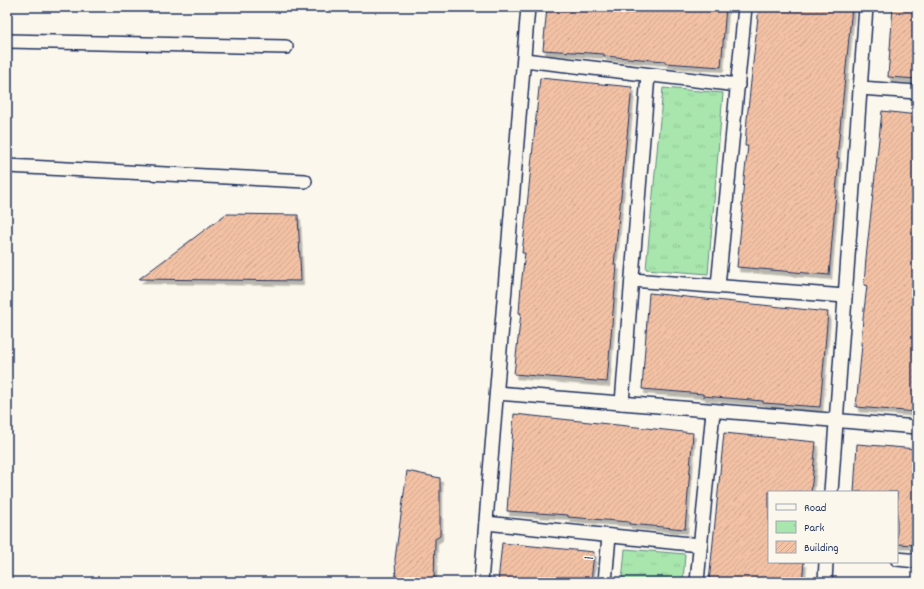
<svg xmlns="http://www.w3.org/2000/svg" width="924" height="589" viewBox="0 0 924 589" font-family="Dekko,sans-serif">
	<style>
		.park { fill: url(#park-tufts); stroke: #628a86 }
		.building { fill: url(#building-hatch); stroke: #1b2f5e; filter: url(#shadow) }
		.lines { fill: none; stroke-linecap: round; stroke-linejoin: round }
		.minor-casing { stroke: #1b2f5e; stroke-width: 16 }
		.minor { stroke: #fbf7ec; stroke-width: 13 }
		.labels { text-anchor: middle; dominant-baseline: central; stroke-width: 3; stroke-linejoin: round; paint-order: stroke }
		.street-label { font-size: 16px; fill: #1b2f5e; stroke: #fbf7ec }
	</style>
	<defs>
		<pattern id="park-tufts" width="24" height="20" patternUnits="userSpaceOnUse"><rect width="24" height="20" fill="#a8e6ad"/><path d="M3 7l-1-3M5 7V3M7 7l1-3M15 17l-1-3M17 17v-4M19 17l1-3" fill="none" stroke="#90c697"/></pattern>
		<pattern id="building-hatch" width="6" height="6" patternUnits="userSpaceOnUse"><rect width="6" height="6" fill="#f3c1a4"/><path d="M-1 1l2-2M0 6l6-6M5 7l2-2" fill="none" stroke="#d0a690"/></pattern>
		<filter id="shadow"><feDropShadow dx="2.5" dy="4.5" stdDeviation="0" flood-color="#0004"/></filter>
	</defs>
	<rect width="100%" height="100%" fill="#fbf7ec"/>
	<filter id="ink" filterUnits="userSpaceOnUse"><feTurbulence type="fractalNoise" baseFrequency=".025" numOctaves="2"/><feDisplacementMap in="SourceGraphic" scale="8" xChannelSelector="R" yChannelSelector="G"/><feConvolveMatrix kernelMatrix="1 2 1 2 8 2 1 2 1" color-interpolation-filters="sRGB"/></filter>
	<g filter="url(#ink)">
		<g class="park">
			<polygon points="663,88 723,93 708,274 646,269"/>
			<polygon points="625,549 685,554 683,582 622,582"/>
		</g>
		<g class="building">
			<polygon points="547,7 726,7 721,67 665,63 665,61 604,56 604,54 543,50"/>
			<polygon points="759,7 852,7 837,158 839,158 829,275 737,267 743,206 742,206 744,179 748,146 745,146 747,119"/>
			<polygon points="893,7 917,7 917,79 888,77"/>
			<polygon points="540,78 632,87 614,265 617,265 607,382 514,374 521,313 519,313 521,286 525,253 522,253 525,226"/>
			<polygon points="882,111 917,115 917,412 856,407 862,345 861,345 863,318 867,286 864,285 866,258"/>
			<polygon points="226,214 298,215 301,281 139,279"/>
			<polygon points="649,293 828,312 820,407 763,403 763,401 703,396 703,394 642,389"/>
			<polygon points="514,414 693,433 685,529 629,524 629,522 568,517 568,515 507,511"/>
			<polygon points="724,433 816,442 811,492 769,492 769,562 804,562 802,582 709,582"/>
			<polygon points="857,444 917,449 917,545 897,544 897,492 854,492"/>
			<polygon points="407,471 440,478 440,536 435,539 434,582 396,582 395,559"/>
			<polygon points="502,543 594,552 591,582 498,582"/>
		</g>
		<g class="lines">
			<g class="minor-casing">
				<g id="minor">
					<polyline points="7,41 286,47"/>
					<polyline points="524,60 738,85"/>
					<polyline points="860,88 917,92"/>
					<polyline points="7,166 305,181"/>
					<polyline points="632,280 845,296"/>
					<polyline points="718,286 745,7"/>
					<polyline points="497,393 917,427"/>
					<polyline points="622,403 648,75"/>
					<polyline points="831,492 866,7"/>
					<polyline points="486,523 700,545"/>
					<polyline points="897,559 917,561"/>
					<polyline points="481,582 528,7"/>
					<polyline points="605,582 609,536"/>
					<polyline points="697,582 713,411"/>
					<polyline points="825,582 826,562"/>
				</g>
			</g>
			<use href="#minor" class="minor"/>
		</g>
	</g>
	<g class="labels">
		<g class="street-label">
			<text transform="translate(590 558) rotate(-86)">1</text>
		</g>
	</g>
	<rect width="924" height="589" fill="none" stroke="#fbf7ec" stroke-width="24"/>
	<rect x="12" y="12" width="900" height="565" fill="none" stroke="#1b2f5e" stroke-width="1.5" filter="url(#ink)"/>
	<rect x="768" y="491" width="130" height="72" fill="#fbf7ec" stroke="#a1a7b3"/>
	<rect x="776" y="504" width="20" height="6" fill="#fbf7ec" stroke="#a1a7b3"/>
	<text x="804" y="511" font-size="12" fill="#1b2f5e">Road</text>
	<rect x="776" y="521" width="20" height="12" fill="url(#park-tufts)" stroke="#a1a7b3"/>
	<text x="804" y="531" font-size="12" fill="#1b2f5e">Park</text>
	<rect x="776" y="541" width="20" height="12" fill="url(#building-hatch)" stroke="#a1a7b3"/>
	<text x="804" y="551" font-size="12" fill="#1b2f5e">Building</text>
</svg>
